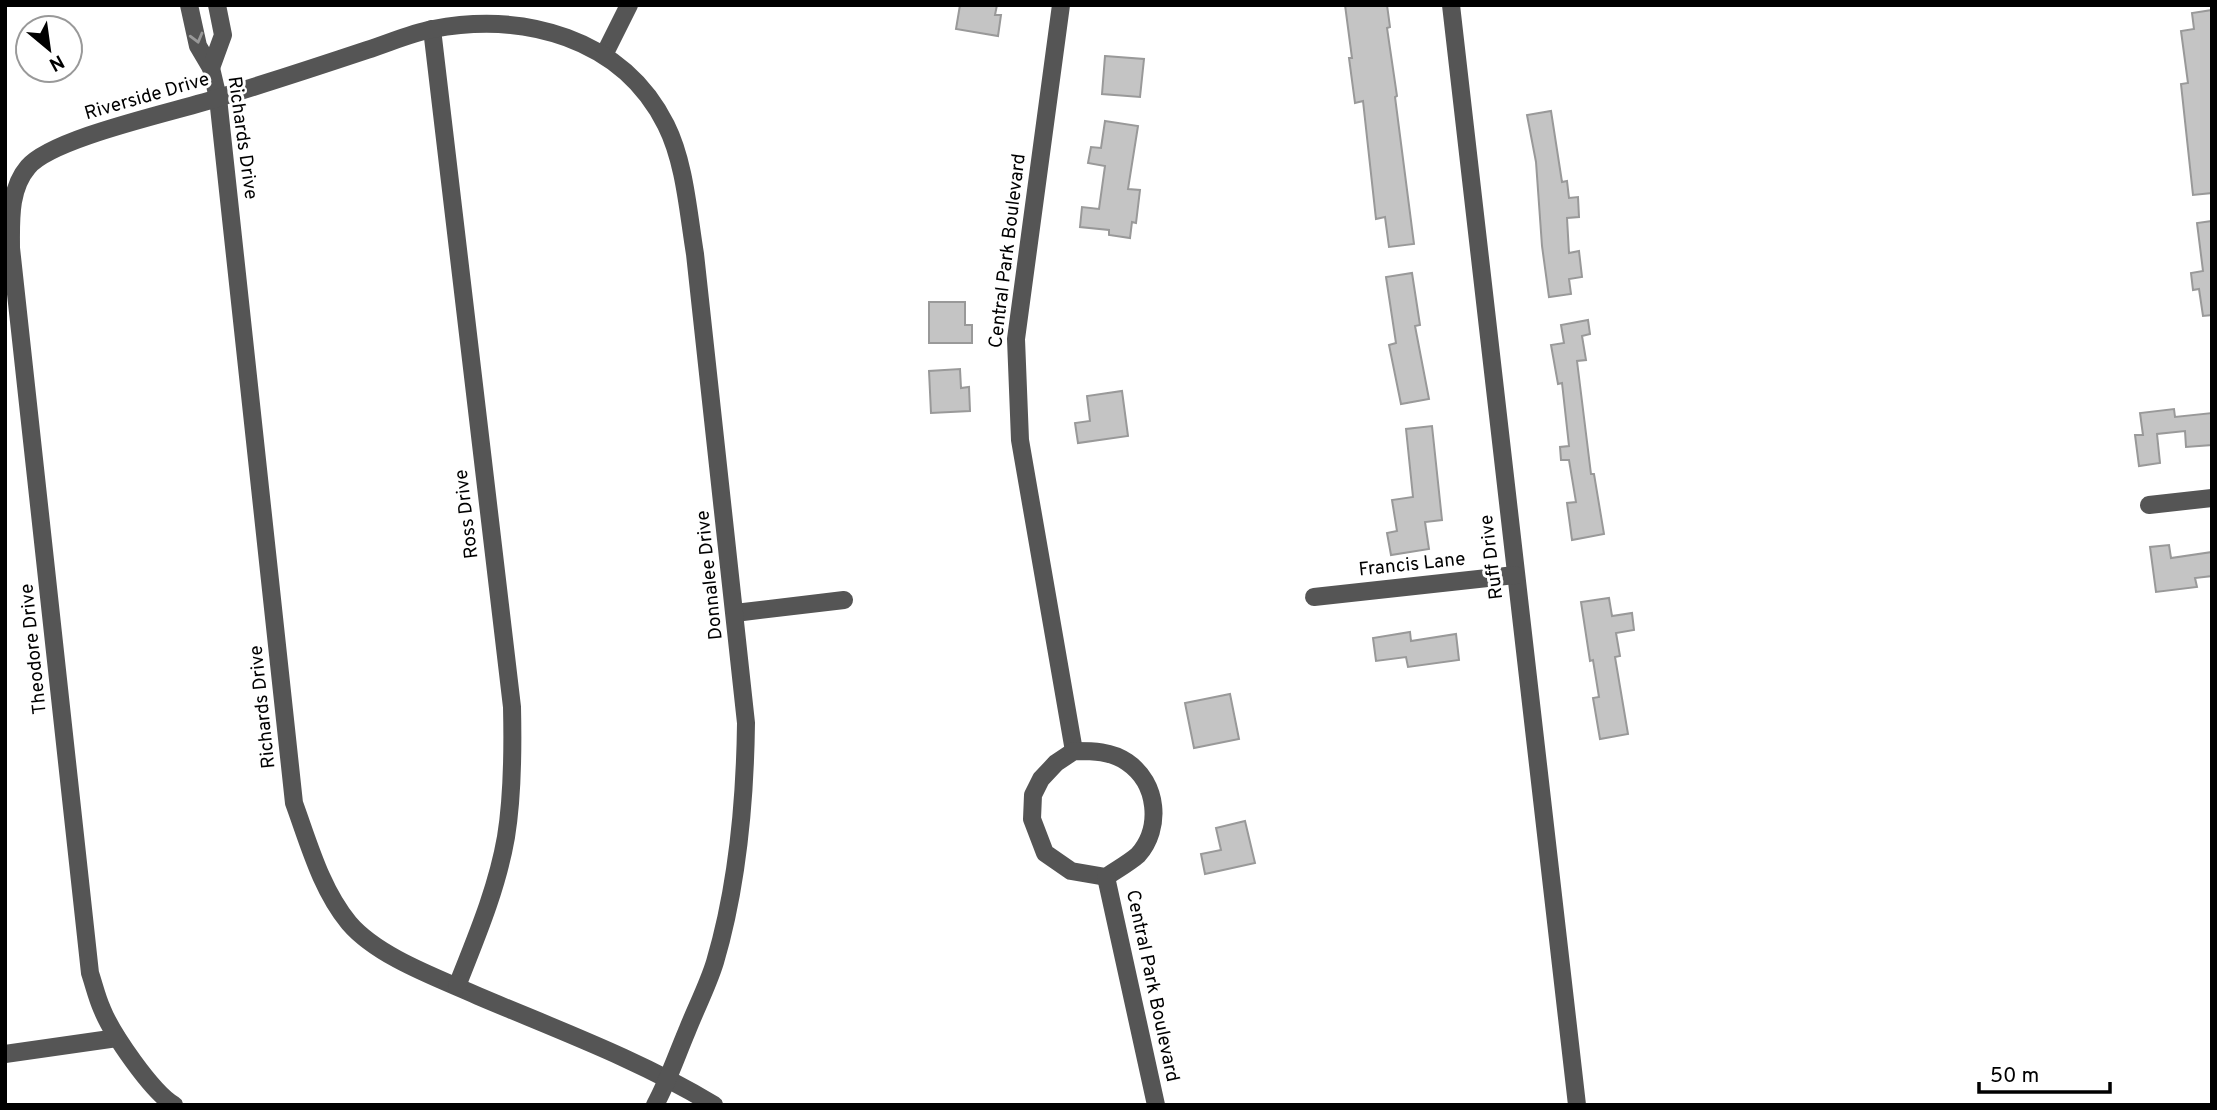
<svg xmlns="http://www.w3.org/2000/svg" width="2217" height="1110" viewBox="0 0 2217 1110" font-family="Overpass,sans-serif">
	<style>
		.building { fill: #c4c4c4; stroke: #999; stroke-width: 2 }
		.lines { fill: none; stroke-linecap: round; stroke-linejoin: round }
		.minor { stroke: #555; stroke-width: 18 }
		.oneway { stroke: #999 }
		.labels { text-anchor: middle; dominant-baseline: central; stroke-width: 6; stroke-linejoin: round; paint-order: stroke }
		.street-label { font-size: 19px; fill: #000; stroke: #fff }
	</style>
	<rect width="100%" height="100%" fill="#fff"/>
	<g class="building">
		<polygon points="960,5 997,5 995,15 1001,15 998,36 956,29"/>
		<polygon points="1345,5 1387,5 1390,27 1387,28 1397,96 1395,97 1414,244 1389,247 1385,217 1376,219 1363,101 1355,103 1349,58 1352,58"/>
		<polygon points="2212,10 2212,193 2193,195 2181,84 2188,83 2181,31 2194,29 2192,13"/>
		<polygon points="1105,56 1144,59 1140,97 1102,94"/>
		<polygon points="1551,111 1562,182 1567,181 1569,198 1578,197 1579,217 1567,218 1569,253 1579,251 1582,277 1569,279 1571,294 1549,297 1542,246 1536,162 1527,115"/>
		<polygon points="1105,121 1138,126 1128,189 1140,190 1136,223 1132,222 1130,238 1109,235 1109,230 1080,227 1082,207 1099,209 1105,166 1088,163 1091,147 1101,148"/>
		<polygon points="2212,221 2212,315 2203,316 2199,289 2193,290 2191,273 2203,271 2197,223"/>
		<polygon points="1412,273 1420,325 1415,326 1429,399 1401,404 1389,345 1396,343 1386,277"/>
		<polygon points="929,302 965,302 965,325 972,325 972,343 929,343"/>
		<polygon points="1588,320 1590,334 1582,336 1586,360 1577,361 1591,474 1594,474 1604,534 1572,540 1567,503 1576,502 1569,460 1561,460 1560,447 1569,446 1562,383 1558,384 1551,345 1564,343 1561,325"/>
		<polygon points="960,369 961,388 969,387 970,411 931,413 929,371"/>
		<polygon points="1122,391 1128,436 1078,443 1075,423 1090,421 1087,396"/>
		<polygon points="2174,409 2175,417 2212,413 2212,445 2186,447 2185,431 2157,434 2160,463 2139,466 2135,435 2143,435 2140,413"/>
		<polygon points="1432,426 1442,520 1425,522 1429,549 1391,555 1387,533 1397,531 1392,500 1413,497 1406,429"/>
		<polygon points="2169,545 2171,558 2212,552 2212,576 2195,578 2197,587 2156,592 2150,547"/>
		<polygon points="1609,598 1612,616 1632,613 1634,630 1616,633 1620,656 1615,657 1628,734 1600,739 1593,698 1599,697 1593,660 1590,661 1581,602"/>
		<polygon points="1410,632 1411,641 1456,634 1459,660 1408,667 1406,657 1376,661 1373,638"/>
		<polygon points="1230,694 1239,739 1194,748 1185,703"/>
		<polygon points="1245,821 1255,863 1205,874 1201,854 1221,850 1216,828"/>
	</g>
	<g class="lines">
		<g class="minor">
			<path d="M 189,5 L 198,46 L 211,68 L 218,98 L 294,803 C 309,844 321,889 349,923 C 378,957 438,978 478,996 C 558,1030 640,1060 714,1105"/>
			<polyline points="1061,5 1016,339 1020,440 1074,751"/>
			<polyline points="1451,5 1577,1105"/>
			<path d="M 432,29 L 512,707 C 513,750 513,794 506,837 C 497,889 476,938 457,986"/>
			<polyline points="604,55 629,5"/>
			<polyline points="211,68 223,35 217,5"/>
			<polyline points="2149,505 2212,498"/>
			<polyline points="1314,597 1515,575"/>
			<polyline points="735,613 844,600"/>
			<path d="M 1074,751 C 1093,751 1111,751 1127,762 C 1158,783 1162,828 1138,855 C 1129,863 1116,870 1106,877 L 1071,871 L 1045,853 L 1032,819 L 1033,795 L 1041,779 L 1056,763 Z"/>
			<polyline points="1106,877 1156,1105"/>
			<polyline points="5,1054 117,1038"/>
			<path d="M 174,1105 C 152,1092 112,1034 102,1009 C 97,998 94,985 90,973 L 11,248 C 11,221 9,189 28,167 C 53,137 179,111 221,97 C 270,82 319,66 367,50 C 389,43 411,33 433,29 C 523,12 622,37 666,125 C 685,163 688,212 695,254 L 746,723 C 745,803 738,884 715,962 C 708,985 696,1008 687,1031 C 676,1057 668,1081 655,1105"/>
		</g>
	</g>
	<defs><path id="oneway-chevron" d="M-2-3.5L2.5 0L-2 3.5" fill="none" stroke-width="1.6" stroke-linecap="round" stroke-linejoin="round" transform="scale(1.75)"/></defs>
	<use class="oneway" href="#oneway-chevron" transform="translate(197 38) rotate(75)"/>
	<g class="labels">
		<g class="street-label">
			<text transform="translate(147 97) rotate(-16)">Riverside Drive</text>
			<text transform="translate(242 138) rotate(82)">Richards Drive</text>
			<text transform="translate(1008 251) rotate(-83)">Central Park Boulevard</text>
			<text transform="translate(467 514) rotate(-97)">Ross Drive</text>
			<text transform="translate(1492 557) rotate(-97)">Ruff Drive</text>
			<text transform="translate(1412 565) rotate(-6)">Francis Lane</text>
			<text transform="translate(710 575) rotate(-96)">Donnalee Drive</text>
			<text transform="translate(34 649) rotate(-96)">Theodore Drive</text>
			<text transform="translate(263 707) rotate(-96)">Richards Drive</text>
			<text transform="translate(1152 986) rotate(78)">Central Park Boulevard</text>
		</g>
	</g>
	<rect width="2217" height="1110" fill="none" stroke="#000000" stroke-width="14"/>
	<g transform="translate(49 49) rotate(151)"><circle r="33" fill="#ffffff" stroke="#999999" stroke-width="2"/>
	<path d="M0-5L12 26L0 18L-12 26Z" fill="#000000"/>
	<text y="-10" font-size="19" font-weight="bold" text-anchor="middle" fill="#000000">N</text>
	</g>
	<path d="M1979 1082v10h131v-10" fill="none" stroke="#000000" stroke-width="3.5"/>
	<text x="1990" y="1082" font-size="21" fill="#000000" stroke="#ffffff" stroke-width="5" paint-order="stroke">50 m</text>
</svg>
